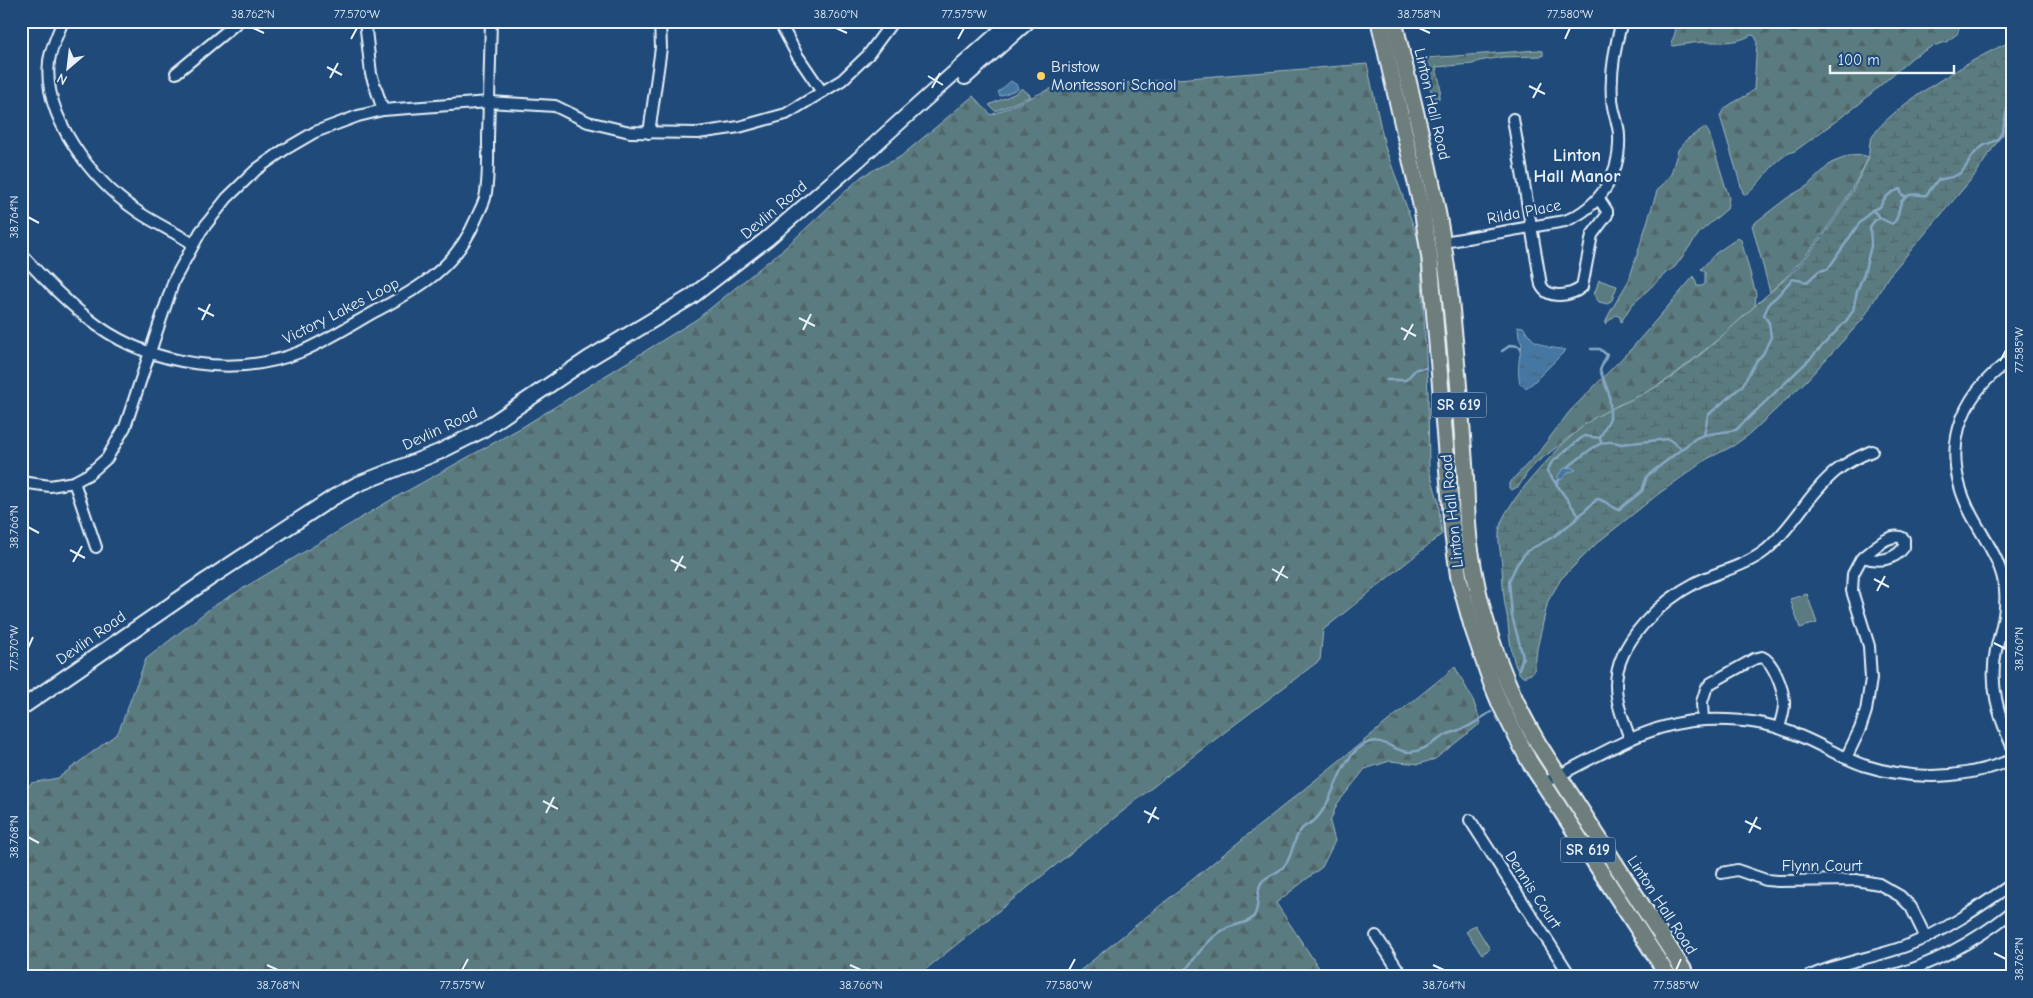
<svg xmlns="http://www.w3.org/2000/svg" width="2033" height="998" viewBox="0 0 2033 998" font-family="'Comic Neue',sans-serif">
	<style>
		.forest { fill: url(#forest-firs); stroke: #a1b6bc }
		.wetland { fill: url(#wetland-marsh); stroke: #a1b6bc }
		.park { fill: #5a7c80; stroke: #a1b6bc }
		.water { fill: url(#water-ripples); stroke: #86a8c4 }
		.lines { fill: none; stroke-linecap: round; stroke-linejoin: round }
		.stream { stroke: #86a8c4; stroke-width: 2.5 }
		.street-casing { stroke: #e8f1f8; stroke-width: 14 }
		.secondary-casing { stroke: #e8f1f8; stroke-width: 18 }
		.primary-casing { stroke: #e8f1f8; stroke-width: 19 }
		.street { stroke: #1f4a7a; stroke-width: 10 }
		.secondary { stroke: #1f4a7a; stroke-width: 14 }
		.primary { stroke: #6d7e7c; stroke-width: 15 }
		.ticks { fill: none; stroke: #e8f1f8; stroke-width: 2 }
		.poi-dot { fill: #ffd166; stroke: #1f4a7a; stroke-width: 2 }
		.labels { text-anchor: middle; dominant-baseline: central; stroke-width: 5; stroke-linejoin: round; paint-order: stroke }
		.shield { fill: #1f4a7a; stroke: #acbfd2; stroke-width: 1 }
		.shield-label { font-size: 15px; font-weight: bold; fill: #e8f1f8 }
		.poi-label { font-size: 16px; fill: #e8f1f8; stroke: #1f4a7a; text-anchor: start }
		.street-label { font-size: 16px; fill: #e8f1f8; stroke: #1f4a7a }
		.neighbourhood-label { font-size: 18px; font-weight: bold; fill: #e8f1f8; stroke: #1f4a7a }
		.neatline { fill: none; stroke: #e8f1f8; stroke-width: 2 }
		.ticks-label { font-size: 12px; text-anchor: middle; fill: #e8f1f8 }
	</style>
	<defs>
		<pattern id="forest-firs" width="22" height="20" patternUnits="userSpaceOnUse" patternTransform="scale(1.25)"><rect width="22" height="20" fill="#5a7c80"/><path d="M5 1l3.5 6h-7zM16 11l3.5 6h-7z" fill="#516568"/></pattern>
		<pattern id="wetland-marsh" width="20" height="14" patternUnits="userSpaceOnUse" patternTransform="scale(1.25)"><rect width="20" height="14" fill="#5a7c80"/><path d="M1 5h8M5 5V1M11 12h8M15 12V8" fill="none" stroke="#516568"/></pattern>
		<pattern id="water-ripples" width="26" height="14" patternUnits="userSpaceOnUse" patternTransform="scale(1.25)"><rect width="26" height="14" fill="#4577a2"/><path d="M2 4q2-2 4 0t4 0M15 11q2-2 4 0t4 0" fill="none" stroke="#466076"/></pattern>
	</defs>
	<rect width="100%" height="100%" fill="#1f4a7a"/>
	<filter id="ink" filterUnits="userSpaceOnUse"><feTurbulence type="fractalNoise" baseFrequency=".02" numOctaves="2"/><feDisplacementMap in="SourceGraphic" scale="10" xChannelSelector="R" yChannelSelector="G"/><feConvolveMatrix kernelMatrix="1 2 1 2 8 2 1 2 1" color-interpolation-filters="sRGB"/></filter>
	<g filter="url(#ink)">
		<g class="forest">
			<path d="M 1672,21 L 1967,21 L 1959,28 L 1957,34 L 1946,42 L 1933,46 L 1913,57 L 1858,105 L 1795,151 C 1775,156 1762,183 1746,195 L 1743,193 L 1720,116 C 1725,102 1745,100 1754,89 L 1757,41 L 1755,36 L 1751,35 C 1733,46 1713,40 1693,43 C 1686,44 1679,45 1673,46 L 1671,42 C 1675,35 1678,28 1672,21 Z"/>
			<path d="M 1538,50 L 1543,51 L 1543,56 L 1503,57 L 1479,61 L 1473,64 L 1436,67 C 1438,78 1444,91 1437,102 C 1429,90 1425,74 1425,60 L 1427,58 Z"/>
			<polygon points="1367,64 1385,147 1420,244 1428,392 1429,469 1438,500 1442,534 1323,630 1320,660 1163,779 916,977 21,977 21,799 31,783 58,778 118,733 146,659 212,607 389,501 524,426 697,319 786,247 862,176 900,157 973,96 991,115 1050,89"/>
			<polygon points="1705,127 1709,133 1729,198 1727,209 1700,232 1675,267 1667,272 1631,306 1621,322 1620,317 1616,315 1605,324 1609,314 1629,280 1657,191 1671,174 1678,150 1686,140"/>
			<path d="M 1862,155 L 1869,157 C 1843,208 1813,254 1770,292 L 1752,225 L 1787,198 L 1807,186 L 1831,163 L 1849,156 Z"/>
			<polygon points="1738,238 1741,240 1756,294 1755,306 1727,332 1670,378 1641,396 1618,405 1592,420 1536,463 1527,473 1519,486 1512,490 1509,488 1509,483 1538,453 1570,411 1632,348 1694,276 1697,286 1702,286 1705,284 1705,272 1701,269 1716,253"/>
			<polygon points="1455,667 1473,700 1481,723 1435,759 1419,764 1390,761 1365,769 1337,804 1330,822 1335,841 1322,867 1276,903 1325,977 1072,977"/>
		</g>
		<path class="wetland" d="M 2012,41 L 2012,125 L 1999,139 L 1975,175 L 1888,277 L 1863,319 L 1806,381 L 1750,434 L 1733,446 L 1707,459 L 1657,495 L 1597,543 L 1561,579 L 1548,601 L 1537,649 L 1535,668 L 1531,674 L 1523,677 C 1511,669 1509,630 1507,615 C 1503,598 1503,583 1502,567 C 1501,551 1496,539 1501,523 C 1510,497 1570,433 1594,418 C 1620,403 1648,394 1672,377 C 1703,354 1731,328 1759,302 C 1771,291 1784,281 1795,270 C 1824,238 1851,199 1868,159 C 1870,154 1868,148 1870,142 C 1880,111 1981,54 2012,41 Z"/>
		<g class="park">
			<polygon points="1022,88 1031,96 995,111 989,105 1016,93"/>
			<polygon points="1599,280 1617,286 1612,300 1608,304 1599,302 1594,295"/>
			<polygon points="1807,594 1817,623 1800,628 1790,599"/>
			<polygon points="1475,925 1490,949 1482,954 1466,932"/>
		</g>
		<g class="water">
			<polygon points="1011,81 1017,85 1018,89 1000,96 998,92"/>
			<path d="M 1518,326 L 1523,327 L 1533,340 L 1548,347 L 1566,350 L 1533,383 L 1526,388 L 1520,384 C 1517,370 1519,358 1522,344 L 1519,338 Z"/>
			<polygon points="1571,467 1576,470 1569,472 1561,480 1557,477 1563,469"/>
		</g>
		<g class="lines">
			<g class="stream">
				<path d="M 1872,210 L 1880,207 C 1883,199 1890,192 1900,189 L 1902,195 L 1906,196"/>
				<polyline points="1591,349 1600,349 1607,355 1600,370 1609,394 1610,405 1610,418 1600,438 1601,443"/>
				<polyline points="1502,351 1511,345 1518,346 1521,348"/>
				<polyline points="1387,380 1406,380 1416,369 1426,368"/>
				<path d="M 1704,435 L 1708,415 L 1742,386 L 1757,360 L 1763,354 L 1771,337 L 1769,323 L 1764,315 L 1770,302 C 1780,296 1784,286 1793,279 L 1807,282 L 1819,271 L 1828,269 L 1858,225 L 1872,210 L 1880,217"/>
				<path d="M 1567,467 C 1585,457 1598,435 1621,444 L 1669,439 L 1682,449"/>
				<polyline points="1556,484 1559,480"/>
				<polyline points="1579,516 1547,471 1552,462 1584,436 1600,438"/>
				<path d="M 1519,669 L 1523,657 L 1512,616 L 1509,581 L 1517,564 L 1527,551 L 1553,537 L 1574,521 L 1597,499 C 1606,500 1610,507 1618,510 L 1642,491 L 1647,476 L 1696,438 L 1704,435 L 1736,430 L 1810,359 L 1846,321 L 1853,311 L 1857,291 L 1864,274 L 1871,246 L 1870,227 L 1875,220 L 1880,218 L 1892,224 C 1903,217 1894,200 1910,195 C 1915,193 1920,196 1926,195 L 1938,180 C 1944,178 1951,178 1957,175 C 1968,170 1969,156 1979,149 C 1986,142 1996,144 2001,134 C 2007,122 2004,109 2012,97"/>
				<path d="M 1180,977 C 1194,960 1207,938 1227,928 C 1235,924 1249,924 1254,916 C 1260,906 1256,891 1261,883 C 1267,874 1279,874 1285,865 C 1293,855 1292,842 1300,831 C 1303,826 1310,824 1315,820 C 1319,816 1323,810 1326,805 C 1337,785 1344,753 1367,743 C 1383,736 1395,753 1410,752 C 1424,751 1432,743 1444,736 C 1452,732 1461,730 1469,726 C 1476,723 1483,716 1491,712"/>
			</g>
			<g class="street-casing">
				<g id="street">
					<path d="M 63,21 C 58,33 51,48 49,61 C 42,117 93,181 137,211 C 154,223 175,232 193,244"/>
					<polyline points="365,21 371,74 383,110"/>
					<polyline points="779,21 797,55 822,92"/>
					<polyline points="176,73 239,21"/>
					<path d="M 1513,119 L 1541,285 C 1548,300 1571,296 1582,287 L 1592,235 L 1607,215 L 1607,211 L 1599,199"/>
					<polyline points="649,133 661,48 660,21"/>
					<path d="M 1444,242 L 1565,221 C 1600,207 1621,174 1619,136 C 1619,123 1612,111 1612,98 C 1610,72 1615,46 1622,21"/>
					<path d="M 21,254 C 45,280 69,305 98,326 C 153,365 236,378 300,352 C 326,341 351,325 376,311 C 420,288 456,267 476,219 C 479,212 483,205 485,198 C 489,180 488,157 488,138 C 489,99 490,60 491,21"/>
					<path d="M 2012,359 C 1956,397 1940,454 1971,514 C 1984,539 2002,561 2005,590 C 2007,612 2001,629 1996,650 C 1989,684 1998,715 2012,746"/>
					<polyline points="21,482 50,486 74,482 89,474 107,458 125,427 174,280 201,231 227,198 257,169 284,150 315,132 358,116 383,110 489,102 555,106 588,122 630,132 698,133 739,127 786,114 842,80 868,55 893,21"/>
					<polyline points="74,482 96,547"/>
					<path d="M 1703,720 L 1702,702 L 1706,689 L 1711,683 L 1754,659 L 1762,657 C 1773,661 1783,689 1784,701 C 1785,710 1781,719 1779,728"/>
					<path d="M 1630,739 C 1624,721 1616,704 1616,685 C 1616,642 1662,600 1697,582 C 1720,571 1746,566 1766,550 C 1793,527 1809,493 1836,471 C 1847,462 1860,456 1872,451"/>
					<path d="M 1846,758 L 1860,729 L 1866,711 L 1871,679 L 1869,646 L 1852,591 L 1853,574 L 1861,559 L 1863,557 C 1873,549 1892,530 1904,539 L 1904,547 C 1894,561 1878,562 1863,557"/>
					<path d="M 1544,783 C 1596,758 1646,722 1705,720 C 1732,719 1762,721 1787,731 C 1814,740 1837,756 1863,765 C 1913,781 1964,779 2012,760"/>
					<polyline points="1470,820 1571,977"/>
					<polyline points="1722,873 1737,870 1766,880 1778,881 1856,880 1879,884 1900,896 1911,907 1926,938"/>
					<polyline points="1376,936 1403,977"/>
					<path d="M 1808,977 C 1839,962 1874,958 1906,946 C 1945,931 1978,908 2012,884"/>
					<path d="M 1888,977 C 1935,964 1974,942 2012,912"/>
				</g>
			</g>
			<g class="secondary-casing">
				<g id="secondary">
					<polyline points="965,77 1028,21"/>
					<polyline points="21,708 207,580 334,497 358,484 439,452 481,431 588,359 691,297 768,238 858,160 883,137 1012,21"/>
				</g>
			</g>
			<g class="primary-casing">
				<g id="primary">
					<polyline points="1379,21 1422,209 1430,259 1453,536 1459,579 1472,626 1491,682 1501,706 1529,761 1669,977"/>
					<path d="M 1394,21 C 1415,112 1440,202 1450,295 C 1456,353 1461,412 1465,471 C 1467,496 1466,522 1470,547 C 1480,617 1503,684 1539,745 L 1688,977"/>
				</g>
			</g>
			<use href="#street" class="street"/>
			<use href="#secondary" class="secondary"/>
			<use href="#primary" class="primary"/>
		</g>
	</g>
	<path class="ticks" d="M 253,28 L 264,33M 836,28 L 847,33M 1419,28 L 1430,33M 351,39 L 357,28M 958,39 L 964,28M 1565,39 L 1570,28M 327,67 L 342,75M 928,76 L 943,85M 330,78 L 338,63M 1529,86 L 1545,94M 932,88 L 940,73M 1533,98 L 1541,83M 28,217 L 39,223M 198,308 L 214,316M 799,318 L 815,326M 202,320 L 210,304M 1401,328 L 1416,336M 803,330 L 811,314M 1404,340 L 1413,324M 2000,361 L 2006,350M 28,527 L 39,533M 70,550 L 85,558M 671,560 L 686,568M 73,562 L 82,546M 1272,569 L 1288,578M 675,571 L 683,556M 1874,579 L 1889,587M 1276,581 L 1284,566M 1877,591 L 1885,576M 1994,643 L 2006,649M 28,648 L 33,637M 543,801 L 558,809M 1144,811 L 1159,819M 546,813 L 554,797M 1745,821 L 1761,829M 1148,823 L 1156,807M 1749,833 L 1757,817M 28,837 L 39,843M 1994,953 L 2006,959M 267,965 L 278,970M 850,965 L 861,970M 1433,965 L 1444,970M 462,970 L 468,959M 1069,970 L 1075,959M 1676,970 L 1681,959"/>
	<circle class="poi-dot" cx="1041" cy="76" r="5"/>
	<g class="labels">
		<g class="shield">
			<rect x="1431.5" y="392.5" width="55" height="25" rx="4"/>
			<rect x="1560.5" y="837.5" width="55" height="25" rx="4"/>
		</g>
		<g class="shield-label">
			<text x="1459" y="405">SR 619</text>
			<text x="1588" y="850">SR 619</text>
		</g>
		<g class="poi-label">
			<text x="1051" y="67">Bristow<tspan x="1051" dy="18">Montessori School</tspan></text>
		</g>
		<g class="street-label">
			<text transform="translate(1432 104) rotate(77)">Linton Hall Road</text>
			<text transform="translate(774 210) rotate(-40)">Devlin Road</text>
			<text transform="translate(1524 212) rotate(-11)">Rilda Place</text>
			<text transform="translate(341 311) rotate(-27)">Victory Lakes Loop</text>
			<text transform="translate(440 429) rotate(-25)">Devlin Road</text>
			<text transform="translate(1452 511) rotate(-96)">Linton Hall Road</text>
			<text transform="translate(91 638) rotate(-35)">Devlin Road</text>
			<text x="1822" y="866">Flynn Court</text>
			<text transform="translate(1533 890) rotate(57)">Dennis Court</text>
			<text transform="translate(1662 905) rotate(57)">Linton Hall Road</text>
		</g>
		<g class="neighbourhood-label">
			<text x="1577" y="155">Linton<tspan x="1577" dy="21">Hall Manor</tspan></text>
		</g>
	</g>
	<rect width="2033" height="998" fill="none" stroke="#1f4a7a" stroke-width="55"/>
	<g transform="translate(68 68) rotate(208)" stroke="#1f4a7a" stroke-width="4" paint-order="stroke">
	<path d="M0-4L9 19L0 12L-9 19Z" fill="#e8f1f8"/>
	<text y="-8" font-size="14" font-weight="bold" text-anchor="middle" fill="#e8f1f8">N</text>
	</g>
	<path d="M1830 65v8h124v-8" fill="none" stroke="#e8f1f8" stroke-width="2.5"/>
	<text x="1838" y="65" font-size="15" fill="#e8f1f8" stroke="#1f4a7a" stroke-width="4" paint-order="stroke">100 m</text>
	<rect x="28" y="28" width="1978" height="942" class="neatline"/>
	<g class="ticks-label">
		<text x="253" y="18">38.762°N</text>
		<text x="357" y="18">77.570°W</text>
		<text x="836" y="18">38.760°N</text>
		<text x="964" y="18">77.575°W</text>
		<text x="1419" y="18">38.758°N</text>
		<text x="1570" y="18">77.580°W</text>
		<text transform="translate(14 217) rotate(-90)" y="4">38.764°N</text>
		<text transform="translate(2019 350) rotate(-90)" y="4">77.585°W</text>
		<text transform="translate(14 527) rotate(-90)" y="4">38.766°N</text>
		<text transform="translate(14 648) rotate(-90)" y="4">77.570°W</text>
		<text transform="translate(2019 649) rotate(-90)" y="4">38.760°N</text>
		<text transform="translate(14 837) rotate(-90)" y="4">38.768°N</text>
		<text transform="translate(2019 959) rotate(-90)" y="4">38.762°N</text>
		<text x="278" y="989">38.768°N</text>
		<text x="462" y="989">77.575°W</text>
		<text x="861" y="989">38.766°N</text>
		<text x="1069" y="989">77.580°W</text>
		<text x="1444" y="989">38.764°N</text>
		<text x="1676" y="989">77.585°W</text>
	</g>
</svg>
